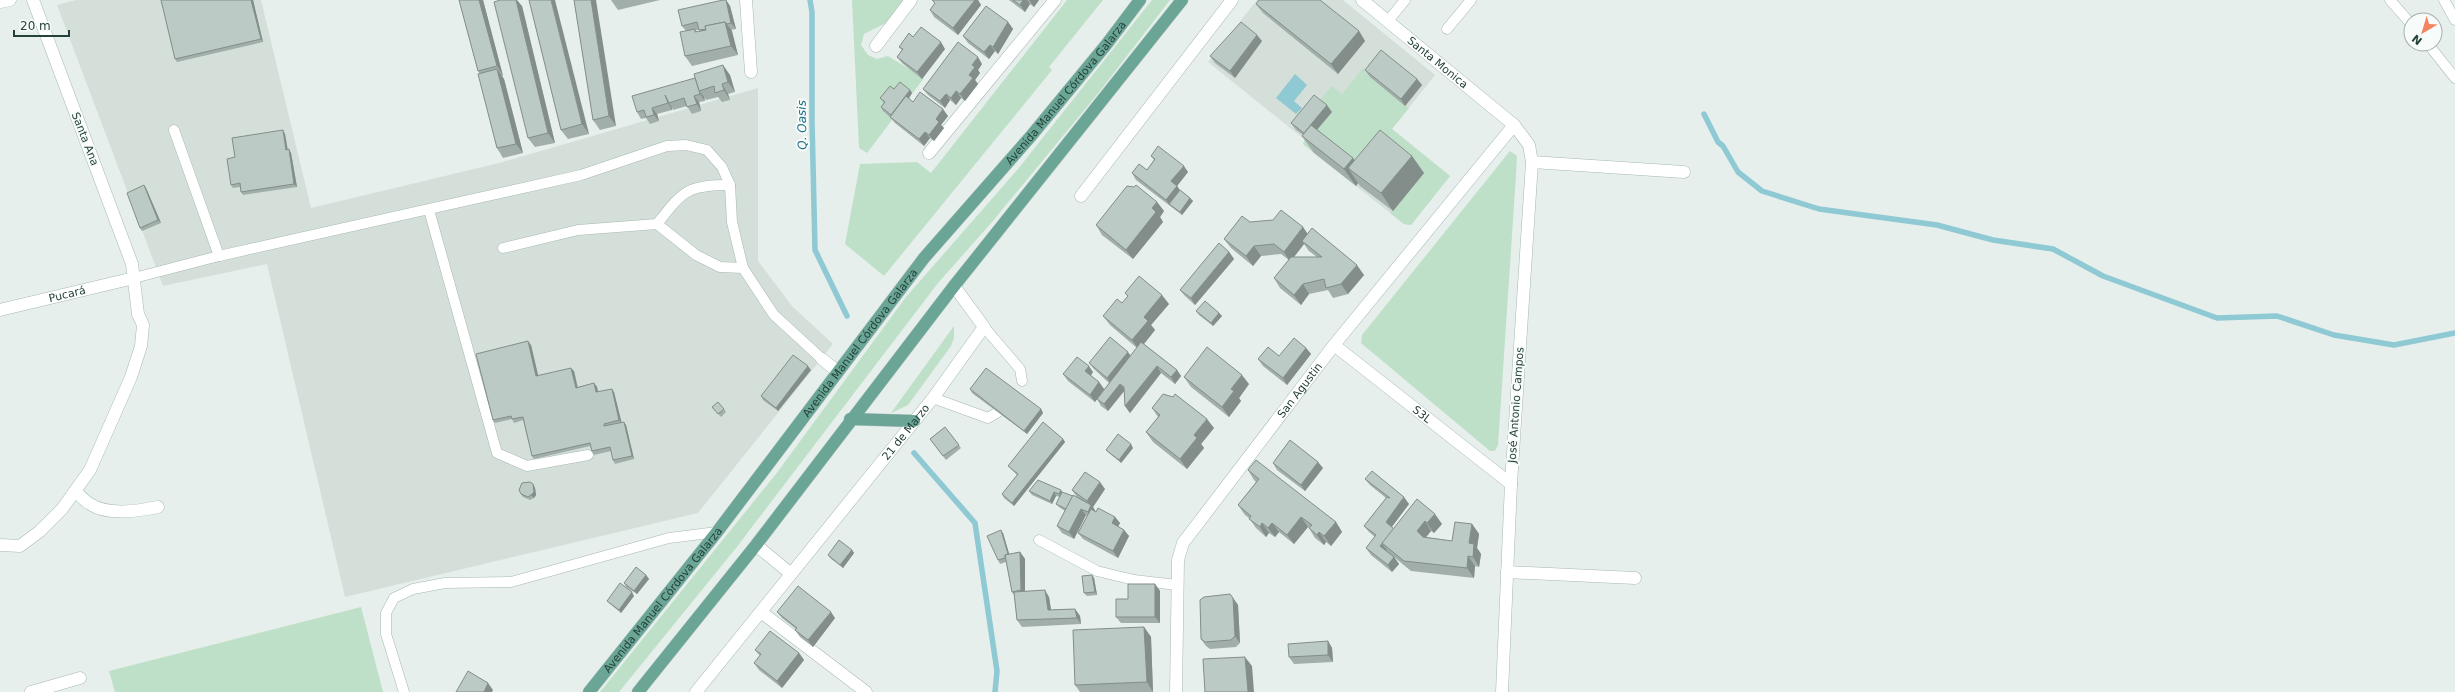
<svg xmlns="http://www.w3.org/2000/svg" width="2455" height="692" viewBox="0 0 2455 692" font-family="'DejaVu Sans',sans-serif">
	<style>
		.built { fill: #d4dfda }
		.green { fill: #bfe0c8 }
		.water { fill: #8ec9d4 }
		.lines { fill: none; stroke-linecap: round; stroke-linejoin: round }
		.stream { stroke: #8ec9d4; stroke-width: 5.5 }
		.service-casing { stroke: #a8b8b2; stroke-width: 11 }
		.minor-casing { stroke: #a8b8b2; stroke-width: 13 }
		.primary-casing { stroke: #c2cac8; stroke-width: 13 }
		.service { stroke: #fff; stroke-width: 10 }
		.minor { stroke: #fff; stroke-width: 12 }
		.primary { stroke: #6aa596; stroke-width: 12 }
		.wall { fill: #a1aea9; fill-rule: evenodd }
		.shaded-wall { fill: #838d89 }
		.building { fill: #bbcac4; stroke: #838d89 }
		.labels { text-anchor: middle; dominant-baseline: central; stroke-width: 4; stroke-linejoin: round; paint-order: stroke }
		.street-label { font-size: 11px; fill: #24423a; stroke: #f7fbf9 }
		.water-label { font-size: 12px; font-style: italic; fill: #1c6f80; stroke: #f7fbf9 }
	</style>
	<rect width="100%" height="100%" fill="#e6efeb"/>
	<g class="built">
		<polygon points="76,0 261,0 311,208 499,163 758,88 758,261 792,306 833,344 698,513 345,597 267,264 163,286 57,5"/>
		<polygon points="1257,0 1343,0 1435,75 1392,129 1450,176 1411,225 1404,224 1303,144 1305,140 1208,62"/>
	</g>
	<g class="green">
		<polygon points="852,0 905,0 890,21 864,34 861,45 868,55 877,59 888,56 924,78 867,153 859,148"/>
		<polygon points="1067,0 1103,0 1049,67 1052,70 884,276 845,244 860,164 917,162 931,173"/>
		<polygon points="1152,0 1170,0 1100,91 992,222 938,283 736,548 619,692 600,692 776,474 906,297 1018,169"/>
		<polygon points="1363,68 1371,74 1370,77 1409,108 1392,129 1450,176 1411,225 1404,224 1390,213 1424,173 1368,176 1323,143 1314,153 1303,144 1319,101 1332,86 1342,94"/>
		<polygon points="1510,151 1517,156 1516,175 1498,445 1495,451 1490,451 1361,343 1362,335"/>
		<polygon points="954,326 954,338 951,346 908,405 891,413"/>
		<polygon points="361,607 383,692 115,692 109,671"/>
	</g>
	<polygon class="water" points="1295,74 1307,85 1294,101 1302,108 1296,114 1276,98"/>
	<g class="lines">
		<g class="stream">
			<polyline points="810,0 812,12 812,121 815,250 847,316"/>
			<polyline points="1704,114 1718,142 1723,146 1738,172 1762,191 1819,209 1937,225 1993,240 2053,249 2103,276 2217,318 2277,316 2334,335 2394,345 2455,333"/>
			<polyline points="914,453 975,523 997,671 995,692"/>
		</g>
		<g class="service-casing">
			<g id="service">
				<polyline points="2390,0 2411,24"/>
				<polyline points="2444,0 2455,20"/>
				<polyline points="1388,21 1405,0"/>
				<polyline points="1447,29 1471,0"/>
				<polyline points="2428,44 2455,78"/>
				<polyline points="174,130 219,256"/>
				<polyline points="429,210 497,453 527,466 588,455"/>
				<path d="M 657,224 C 683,191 686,185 730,185"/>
				<polyline points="503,248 578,230 657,224 696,255 720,267 743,268"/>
				<polyline points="134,278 219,256 581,175 667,146 686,145 707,150 722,167 730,185 732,222 743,268 774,315 822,359"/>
				<polyline points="984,327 1020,369 1022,381"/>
				<polyline points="933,398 988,418 998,412"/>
				<polyline points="1039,540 1097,571 1134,580 1177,585"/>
				<polyline points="404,692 386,634 386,613 394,598 413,589 445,583 511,582 669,538 717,532"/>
			</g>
		</g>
		<g class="minor-casing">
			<g id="minor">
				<polyline points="746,0 751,72"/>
				<path id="s1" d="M 1362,0 L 1514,125 L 1529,145 L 1532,162 L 1511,484 L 1502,692"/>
				<polyline points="0,2 10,0"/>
				<polyline points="876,46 911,0"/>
				<polyline points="929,153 1055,0"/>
				<polyline points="1532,162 1684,172"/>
				<polyline points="1081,196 1232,0"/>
				<path id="s2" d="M 0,310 L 134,278"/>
				<path id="s3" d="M 1334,345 L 1511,484"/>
				<polyline points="822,359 837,371"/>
				<path d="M 75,491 C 80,495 84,501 90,504 C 108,516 138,511 158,507"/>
				<polyline points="0,545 20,546 40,531 62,509 90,470 131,377 141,346 143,325 138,314 132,264 33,0"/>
				<polyline points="756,545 791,574"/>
				<polyline points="1507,572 1635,578"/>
				<polyline points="761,612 866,692"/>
				<polyline points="31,692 80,678"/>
				<path id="s4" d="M 696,692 L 933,398 L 984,327 L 954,286"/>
				<path id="s5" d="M 1176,692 L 1178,560 L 1183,543 L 1334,345 L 1514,125"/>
			</g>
		</g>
		<g class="primary-casing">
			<g id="primary">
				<polyline points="850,419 914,421"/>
				<path id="s6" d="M 589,692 L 717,532 L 924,258 L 1031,136 L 1106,45 L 1140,0"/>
				<polyline points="638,692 756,545 954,286 1182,0"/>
			</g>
		</g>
		<use href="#service" class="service"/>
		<use href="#minor" class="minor"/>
		<use href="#primary" class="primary"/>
	</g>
	<g class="wall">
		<polygon points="161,0 253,0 263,42 177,62 175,59"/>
		<polygon points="459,0 483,0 503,76 502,76 504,79 523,153 503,158 497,148 480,74 478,71"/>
		<polygon points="529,0 589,134 568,139 561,130"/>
		<polygon points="574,0 616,126 600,130 593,120"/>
		<polygon points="611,0 660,0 618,10"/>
		<path d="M 723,0 L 726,0 L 730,6 L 736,29 L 731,30 L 738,55 L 692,66 L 685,56 L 686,31 L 682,26 ZM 696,30 L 699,30 L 700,31 L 697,32 Z"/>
		<polygon points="932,0 978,0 981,5 958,35 934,17 930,10 935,4"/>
		<polygon points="1009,0 1039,0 1034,7 1030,4 1025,12"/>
		<polygon points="1256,4 1359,31 1365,41 1338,74 1263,13"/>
		<polygon points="522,6 555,143 535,147 528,138"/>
		<polygon points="1008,22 1013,29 998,54 995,51 989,59 968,43 963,36"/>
		<polygon points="913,37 945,49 922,79 902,63 897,57 902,50 899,47"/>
		<polygon points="1262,41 1235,78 1215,63 1210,56"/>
		<polygon points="982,64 978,70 980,73 975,80 978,84 965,101 961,98 956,105 950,100 945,108 928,95 923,89"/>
		<polygon points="1365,70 1417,79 1422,85 1405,106 1370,77"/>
		<polygon points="730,75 735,92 728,94 730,100 722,102 718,97 706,100 704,97 705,101 699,102 701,111 692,114 687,106 673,110 672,108 672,110 657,114 659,121 650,124 646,118 641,119 637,112"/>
		<polygon points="894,89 910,90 912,93 909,99 913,102 948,116 941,125 944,128 934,141 930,138 924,146 895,123 890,117 883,111 881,107 884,103 880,98"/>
		<polygon points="1332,112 1317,130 1353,158 1355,161 1412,156 1424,173 1393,211 1360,186 1358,183 1356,186 1314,153 1302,136 1303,135 1296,130 1291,123"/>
		<polygon points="285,134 288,150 291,153 297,187 243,195 241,192 240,187 233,188 231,185 235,157"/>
		<polygon points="1151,156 1188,172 1177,186 1180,190 1190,198 1193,201 1182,215 1136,180 1132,173 1147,170 1154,160"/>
		<polygon points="144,185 146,188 161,223 142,231 140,228"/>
		<polygon points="1157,202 1164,211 1160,217 1163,222 1133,259 1102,235 1096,225"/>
		<path d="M 1250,222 L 1308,234 L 1364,275 L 1348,294 L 1333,298 L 1328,290 L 1309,294 L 1301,305 L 1280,288 L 1274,278 L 1289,260 L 1281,254 L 1261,256 L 1253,266 L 1231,248 L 1224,239 ZM 1304,244 L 1309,251 L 1317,257 L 1294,257 Z"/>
		<polygon points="1229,252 1234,259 1195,305 1185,296 1180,290"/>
		<polygon points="1125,293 1169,304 1151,325 1155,330 1144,344 1177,370 1181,376 1175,384 1161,373 1130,413 1125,406 1124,391 1108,411 1101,406 1097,399 1109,383 1094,369 1089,363 1131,355 1137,348 1110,325 1103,316 1122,303 1128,297"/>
		<polygon points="1196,311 1219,313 1222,316 1213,326 1199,315"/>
		<polygon points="531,345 538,376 574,371 578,387 594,383 597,387 598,392 614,392 621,422 626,425 634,459 615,464 613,460 611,451 594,455 592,451 590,446 534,459 532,456 523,420 514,423 512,419 495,423 493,420"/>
		<polygon points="1306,348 1311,354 1287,385 1263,366 1258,359 1279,356"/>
		<polygon points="811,370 778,411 763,400 761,396"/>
		<polygon points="1093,372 1091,376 1099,382 1104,389 1095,402 1068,381 1063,374"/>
		<polygon points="1184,377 1249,384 1239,398 1241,401 1229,417 1191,387"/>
		<polygon points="970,389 1041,409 1043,413 1027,434 972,393"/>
		<polygon points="712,407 724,409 726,412 721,417"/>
		<polygon points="1152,408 1214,428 1201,444 1204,448 1187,469 1153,442 1146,432 1158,417"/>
		<polygon points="945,427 961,448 946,460 930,439"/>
		<polygon points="1063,439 1065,442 1014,506 1004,498 1002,494 1017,475 1008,466"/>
		<polygon points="1133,448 1121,463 1109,453 1106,450"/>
		<polygon points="1273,463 1323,468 1305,491 1277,470"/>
		<polygon points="1248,470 1336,522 1342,532 1331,546 1326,542 1324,545 1315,538 1309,528 1308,527 1294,544 1279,532 1275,537 1269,533 1266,537 1256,528 1249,518 1245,515 1238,505 1256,482 1254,480"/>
		<polygon points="1365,479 1409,504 1392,527 1394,529 1417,499 1442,524 1434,533 1431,531 1426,537 1452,541 1472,524 1479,534 1477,548 1481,554 1479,567 1475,566 1474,578 1411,571 1394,557 1399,564 1392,572 1371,555 1366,548 1375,537 1369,532 1364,526 1386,498 1370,485"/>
		<polygon points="533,484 535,488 536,495 534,498 530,500 523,497 521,494"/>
		<polygon points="1105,489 1093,507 1095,511 1115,517 1120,523 1118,527 1124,530 1129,536 1118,558 1083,539 1078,533 1087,516 1086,515 1074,539 1062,533 1057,526 1065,511 1059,507 1056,504 1060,497 1056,496 1052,504 1032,495 1029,491 1061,490 1062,492 1079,499 1077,497 1072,490"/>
		<polygon points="1003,533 1009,554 1020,552 1025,559 1025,591 1049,597 1051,610 1075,609 1080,616 1081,624 1022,627 1017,620 1014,595 1012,592 1006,562 1000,564 998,560"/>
		<polygon points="852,550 854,553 843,568 830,558 828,555"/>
		<polygon points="646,575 649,579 637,594 626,587 624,583"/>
		<polygon points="1092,575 1094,578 1097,595 1087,596 1084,593"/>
		<polygon points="1155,584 1160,591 1160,623 1121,623 1116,617"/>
		<polygon points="634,596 621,613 610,604 607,601"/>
		<polygon points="1233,598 1238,605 1240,643 1236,647 1210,649 1206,646 1201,639"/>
		<polygon points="777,612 835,618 813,647 800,637 795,630 796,629 782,618"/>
		<polygon points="1144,627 1151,637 1153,692 1080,692 1075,685"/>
		<polygon points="1328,641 1332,648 1333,662 1294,664 1289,657"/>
		<polygon points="755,650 799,653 804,660 782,688 759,670 754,663 760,656"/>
	</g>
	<g class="shaded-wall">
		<polygon points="251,0 253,0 263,42 261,39"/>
		<polygon points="479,0 483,0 503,76 497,66"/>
		<polygon points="516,0 517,0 522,6 555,143 548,133"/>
		<polygon points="551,0 555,0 589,134 582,124"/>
		<polygon points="591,0 596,0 616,126 609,116"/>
		<polygon points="726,0 730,6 736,29 731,23"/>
		<polygon points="975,0 978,0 981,5 958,35 953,28"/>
		<polygon points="1023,0 1027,0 1030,4 1025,12 1020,5"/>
		<polygon points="1029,0 1039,0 1034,7"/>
		<polygon points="725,22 732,31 738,55 731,46"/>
		<polygon points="1008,22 1013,29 998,54 993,47"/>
		<polygon points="1359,31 1365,41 1338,74 1331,64"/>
		<polygon points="1257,35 1262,41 1235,78 1230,71"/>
		<polygon points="941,42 945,49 922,79 917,72"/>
		<polygon points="990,45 995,51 989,59 984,52"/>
		<polygon points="978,57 982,64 978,70 980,73 975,80 978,84 965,101 960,94 969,75 972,65"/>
		<polygon points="723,65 730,75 735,92 728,82"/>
		<polygon points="497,69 504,79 523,153 516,144"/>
		<polygon points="1417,79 1422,85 1405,106 1401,99"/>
		<polygon points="722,84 728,94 730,100 724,90"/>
		<polygon points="910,90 912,93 893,119 891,115"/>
		<polygon points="699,91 704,97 705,101 700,94"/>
		<polygon points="956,91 961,98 956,105 951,98"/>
		<polygon points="946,94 950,100 945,108 940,101"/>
		<polygon points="665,95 669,103 672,108 672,110 668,103"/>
		<polygon points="694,96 699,102 701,111 697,104"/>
		<polygon points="1327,105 1332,112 1308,140 1304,133"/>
		<polygon points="652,108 657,114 659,121 654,115"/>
		<polygon points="943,109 948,116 941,125 944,128 934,141 929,135 936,119"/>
		<polygon points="283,130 285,134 288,153 286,150"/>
		<polygon points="925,132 930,138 924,146 919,139"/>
		<polygon points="289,149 291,153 297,187 294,184"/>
		<polygon points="1412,156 1424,173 1393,211 1381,193"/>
		<polygon points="1353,158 1365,175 1348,168 1358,183 1356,186 1344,169"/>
		<polygon points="1184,166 1188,172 1177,186 1181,192 1169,204 1166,200 1171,181"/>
		<polygon points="144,185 146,188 161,223 158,220"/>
		<polygon points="1190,198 1193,201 1182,215 1180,212"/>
		<polygon points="1157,202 1164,211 1160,217 1163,222 1133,259 1126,250 1152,208"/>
		<polygon points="1303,227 1310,237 1302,241 1304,244 1290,262 1284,252"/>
		<polygon points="1254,246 1261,256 1253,266 1246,256"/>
		<polygon points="1229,252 1234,259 1195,305 1191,298"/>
		<polygon points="1357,265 1364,275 1348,294 1341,284"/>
		<polygon points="1303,284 1309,294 1301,305 1294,295"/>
		<polygon points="1162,295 1169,304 1151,325 1155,330 1139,350 1132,340 1144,317"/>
		<polygon points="1219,313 1222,316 1213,326 1211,323"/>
		<polygon points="528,341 531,345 539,379 536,376"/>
		<polygon points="1306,348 1311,354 1287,385 1283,378"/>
		<polygon points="1128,352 1133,359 1111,384 1107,378"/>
		<polygon points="808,366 811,370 778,411 776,408"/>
		<polygon points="1089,366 1093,372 1089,377 1085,371"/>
		<polygon points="1157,366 1161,373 1130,413 1125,406"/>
		<polygon points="571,368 574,371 578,391 576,388"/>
		<polygon points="1177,370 1181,376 1175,384 1171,377"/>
		<polygon points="1242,375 1249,384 1239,398 1241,401 1229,417 1222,407 1231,389"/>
		<polygon points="1099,382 1104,389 1095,402 1090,395"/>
		<polygon points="594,383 597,387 599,396 596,392"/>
		<polygon points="1120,384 1125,390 1108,411 1104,404"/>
		<polygon points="612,389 614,392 622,424 619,420"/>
		<polygon points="1041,409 1043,413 1027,434 1024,431"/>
		<polygon points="1207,419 1214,428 1201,444 1204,448 1187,469 1180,459 1194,435"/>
		<polygon points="624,422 626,425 634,459 632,456"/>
		<polygon points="1063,439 1065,442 1014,506 1012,503"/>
		<polygon points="1131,444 1133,448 1121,463 1119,460"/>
		<polygon points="1318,462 1323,468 1305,491 1301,485"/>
		<polygon points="1100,482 1105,489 1093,507 1096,512 1092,519 1088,512 1091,506 1087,501"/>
		<polygon points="533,484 535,488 536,495 534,498 531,495"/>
		<polygon points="1061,490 1063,494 1061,498 1059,494"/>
		<polygon points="1054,492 1056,496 1052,504 1050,501"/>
		<polygon points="1404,497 1409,504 1390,529 1386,522"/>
		<polygon points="1081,509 1086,515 1074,539 1069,532"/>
		<polygon points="1435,514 1442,524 1434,533 1427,523"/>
		<polygon points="1115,517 1120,523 1116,530 1112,523"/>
		<polygon points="1301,517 1308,527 1294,544 1287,535"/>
		<polygon points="1425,521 1431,531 1423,541 1417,531"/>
		<polygon points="1336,522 1342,532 1331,546 1324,536"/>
		<polygon points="1262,523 1269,533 1266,537 1260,527"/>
		<polygon points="1272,523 1279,532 1275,537 1268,528"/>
		<polygon points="1472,524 1479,534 1477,548 1481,554 1479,567 1473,557 1469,543"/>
		<polygon points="1001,530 1003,533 1011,560 1009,557"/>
		<polygon points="1124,530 1129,536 1118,558 1113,551"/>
		<polygon points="1319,532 1326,542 1324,545 1317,535"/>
		<polygon points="1382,544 1387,550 1385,553 1380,546"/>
		<polygon points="852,550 854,553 843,568 840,565"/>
		<polygon points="1020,552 1025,559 1025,597 1021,590"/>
		<polygon points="1468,556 1475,566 1474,578 1467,568"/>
		<polygon points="1394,557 1399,564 1392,572 1388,565"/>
		<polygon points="646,575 649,579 637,594 634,591"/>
		<polygon points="1092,575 1094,578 1097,595 1095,592"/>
		<polygon points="1155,584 1160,591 1160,623 1155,617"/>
		<polygon points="1045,590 1049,597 1052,616 1048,610"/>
		<polygon points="632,592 634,596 621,613 619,610"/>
		<polygon points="1233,598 1238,605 1240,643 1235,636"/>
		<polygon points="1075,609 1080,616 1081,624 1077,618"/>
		<polygon points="831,612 835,618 813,647 808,640"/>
		<polygon points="1144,627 1151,637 1153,692 1147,682"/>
		<polygon points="1328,641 1332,648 1333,662 1328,655"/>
		<polygon points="799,653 804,660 782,688 777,681"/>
		<polygon points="1245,657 1252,666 1254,692 1248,692"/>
		<polygon points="488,683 493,690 492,692 484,692"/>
	</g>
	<g class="building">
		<polygon points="161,0 251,0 261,39 175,59"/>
		<polygon points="459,0 479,0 497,66 478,71"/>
		<polygon points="500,0 516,0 548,133 528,138 494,2"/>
		<polygon points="529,0 551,0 582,124 561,130"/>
		<polygon points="574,0 591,0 609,116 593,120"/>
		<polygon points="723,0 726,0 731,23 727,24 725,22 705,26 706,29 699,30 697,22 682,26 678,10"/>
		<polygon points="932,0 975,0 953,28 930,10 935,3"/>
		<polygon points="1013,0 1023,0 1020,5"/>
		<polygon points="1259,0 1320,0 1359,31 1331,64 1256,4"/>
		<polygon points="986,6 1008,22 993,47 990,45 984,52 963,36"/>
		<polygon points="725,22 731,46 685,56 680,32 695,29 695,32 706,30 705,26"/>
		<polygon points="1241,22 1257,35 1230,71 1210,56"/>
		<polygon points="921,27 941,42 917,72 897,57 903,49 899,47 909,33 913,37"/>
		<polygon points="958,42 978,57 972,65 975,67 969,75 973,78 960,94 956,91 951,98 946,94 940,101 923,89"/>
		<polygon points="1381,50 1417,79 1401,99 1365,70"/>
		<polygon points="723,65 728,82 722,84 724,90 715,93 714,86 699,91 694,74"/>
		<polygon points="497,69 516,144 497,148 478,74"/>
		<polygon points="695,78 700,94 694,96 697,104 687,107 684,98 669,103 665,95 668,103 652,108 654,115 646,117 644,110 637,112 632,96"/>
		<polygon points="900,82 910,90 891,115 881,107 885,102 880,98 890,86 894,89"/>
		<polygon points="920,92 943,109 936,119 939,122 929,135 925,132 919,139 890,117 906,96 913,102"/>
		<polygon points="1314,95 1327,105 1304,133 1291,123"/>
		<polygon points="1311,125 1353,158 1344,169 1302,136"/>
		<polygon points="283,130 286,150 289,149 294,184 241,192 240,183 231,185 227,159 235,157 232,138"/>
		<polygon points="1380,130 1412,156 1381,193 1348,168"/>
		<polygon points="1158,146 1184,166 1171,181 1177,186 1166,200 1132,173 1139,164 1147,170 1155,159 1151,156"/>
		<polygon points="144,185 158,220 140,228 127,193"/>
		<polygon points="1136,185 1157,202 1152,208 1156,212 1126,250 1096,225 1127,186 1134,187"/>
		<polygon points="1180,190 1190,198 1180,212 1169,204"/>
		<polygon points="1281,210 1303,227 1284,252 1274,244 1254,246 1246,256 1224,239 1242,216 1250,222 1273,220"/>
		<polygon points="1312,228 1357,265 1341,284 1326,288 1324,279 1303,284 1294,295 1274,278 1291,257 1322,257 1302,241"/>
		<polygon points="1219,243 1229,252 1191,298 1180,290"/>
		<polygon points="1139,276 1162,295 1144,317 1148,321 1132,340 1103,316 1117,299 1122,303 1128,296 1125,293"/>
		<polygon points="1205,301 1219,313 1211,323 1196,311"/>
		<polygon points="1110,337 1128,352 1107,378 1089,363"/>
		<polygon points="1294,338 1306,348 1283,378 1258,359 1268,347 1279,356"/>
		<polygon points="528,341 536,376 571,368 576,388 594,383 596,392 612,389 619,420 604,424 604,426 624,422 632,456 613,460 610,447 592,451 590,443 532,456 523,417 512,419 511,416 493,420 476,354"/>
		<polygon points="1141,342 1177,370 1171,377 1157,366 1125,406 1124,387 1120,384 1104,404 1097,399"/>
		<polygon points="1207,347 1242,375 1231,389 1234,391 1222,407 1184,377"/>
		<polygon points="793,355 808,366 776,408 761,396"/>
		<polygon points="1077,357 1089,366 1085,371 1099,382 1090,395 1063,374"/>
		<polygon points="986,368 1041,409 1024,431 970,389"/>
		<polygon points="1163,394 1173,397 1175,394 1207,419 1194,435 1197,438 1180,459 1146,432 1160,415 1152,408"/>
		<polygon points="718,402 724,409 718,414 712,407"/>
		<polygon points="1043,422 1063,439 1012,503 1002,494 1018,474 1008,466"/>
		<polygon points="945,427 959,445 943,456 930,439"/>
		<polygon points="1118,434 1131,444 1119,460 1106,450"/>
		<polygon points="1290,440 1318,462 1301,485 1273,463"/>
		<polygon points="1256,460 1336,522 1324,536 1319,532 1317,535 1309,528 1312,525 1301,517 1287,535 1272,523 1268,528 1262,523 1260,527 1249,519 1251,516 1238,505 1259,479 1248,470"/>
		<polygon points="1372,471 1404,497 1386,522 1394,529 1380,546 1394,557 1388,565 1366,548 1376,535 1364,526 1387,497 1390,498 1365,479"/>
		<polygon points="1085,472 1100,482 1087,501 1072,490"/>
		<polygon points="1038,480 1061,490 1059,494 1054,492 1050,501 1029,491"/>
		<polygon points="530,482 533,484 534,492 531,495 528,497 521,494 519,490 522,483"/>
		<polygon points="1062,492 1073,496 1066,509 1056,504"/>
		<polygon points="1073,495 1091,505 1088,512 1081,509 1069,532 1057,526"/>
		<polygon points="1417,499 1435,514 1427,523 1425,521 1417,531 1423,537 1452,541 1455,522 1472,524 1469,543 1474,544 1473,557 1468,556 1467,568 1404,561 1382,543"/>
		<polygon points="1098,508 1115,517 1112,523 1124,530 1113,551 1078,533 1091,509 1096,512"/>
		<polygon points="1001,530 1008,554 1005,555 1005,558 998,560 987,536"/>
		<polygon points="839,540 852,550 840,565 828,555"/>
		<polygon points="1020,552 1021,590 1012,592 1005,555"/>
		<polygon points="636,567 646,575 634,591 624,583"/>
		<polygon points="1092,575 1095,592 1084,593 1082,576"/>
		<polygon points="620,583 632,592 619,610 607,601"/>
		<polygon points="1128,584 1155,584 1155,617 1116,617 1116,599 1128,599"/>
		<polygon points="798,586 831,612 808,640 795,630 797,628 777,612"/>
		<polygon points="1045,590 1048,610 1075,609 1077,618 1017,620 1014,592"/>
		<polygon points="1230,594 1233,598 1235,636 1231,640 1205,642 1201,639 1200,600 1204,597"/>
		<polygon points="1144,627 1147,682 1075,685 1073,630"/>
		<polygon points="770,631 799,653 777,681 754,663 761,654 755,650"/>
		<polygon points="1328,641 1328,655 1289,657 1288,644"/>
		<polygon points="1245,657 1248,692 1205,692 1203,659"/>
		<polygon points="468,671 488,683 484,692 456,692"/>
	</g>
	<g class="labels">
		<g class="street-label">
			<text stroke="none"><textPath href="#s1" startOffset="98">Santa Monica</textPath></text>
			<text stroke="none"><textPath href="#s6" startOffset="766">Avenida Manuel Córdova Galarza</textPath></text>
			<text transform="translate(85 139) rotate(69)">Santa Ana</text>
			<text stroke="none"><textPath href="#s2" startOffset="69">Pucará</textPath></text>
			<text stroke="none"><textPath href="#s6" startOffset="442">Avenida Manuel Córdova Galarza</textPath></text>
			<text stroke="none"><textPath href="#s5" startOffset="342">San Agustin</textPath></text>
			<text transform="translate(1516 405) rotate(-86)">José Antonio Campos</text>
			<text stroke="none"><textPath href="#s3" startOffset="112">S3L</textPath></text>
			<text stroke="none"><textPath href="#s4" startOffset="334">21 de Marzo</textPath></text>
			<text stroke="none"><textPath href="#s6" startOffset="118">Avenida Manuel Córdova Galarza</textPath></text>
		</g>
		<g class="water-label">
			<text transform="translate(802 125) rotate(-91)">Q. Oasis</text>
		</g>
	</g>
	<g transform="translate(2423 32) rotate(218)"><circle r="19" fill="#f7fbf9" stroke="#a3b1ad"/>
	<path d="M0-3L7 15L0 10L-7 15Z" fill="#f4845f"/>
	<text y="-6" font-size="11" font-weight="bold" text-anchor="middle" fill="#24423a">N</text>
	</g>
	<path d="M14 30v6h55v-6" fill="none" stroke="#24423a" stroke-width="2"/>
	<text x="20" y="30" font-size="12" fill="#24423a" stroke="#f7fbf9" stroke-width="3" paint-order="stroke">20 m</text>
</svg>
